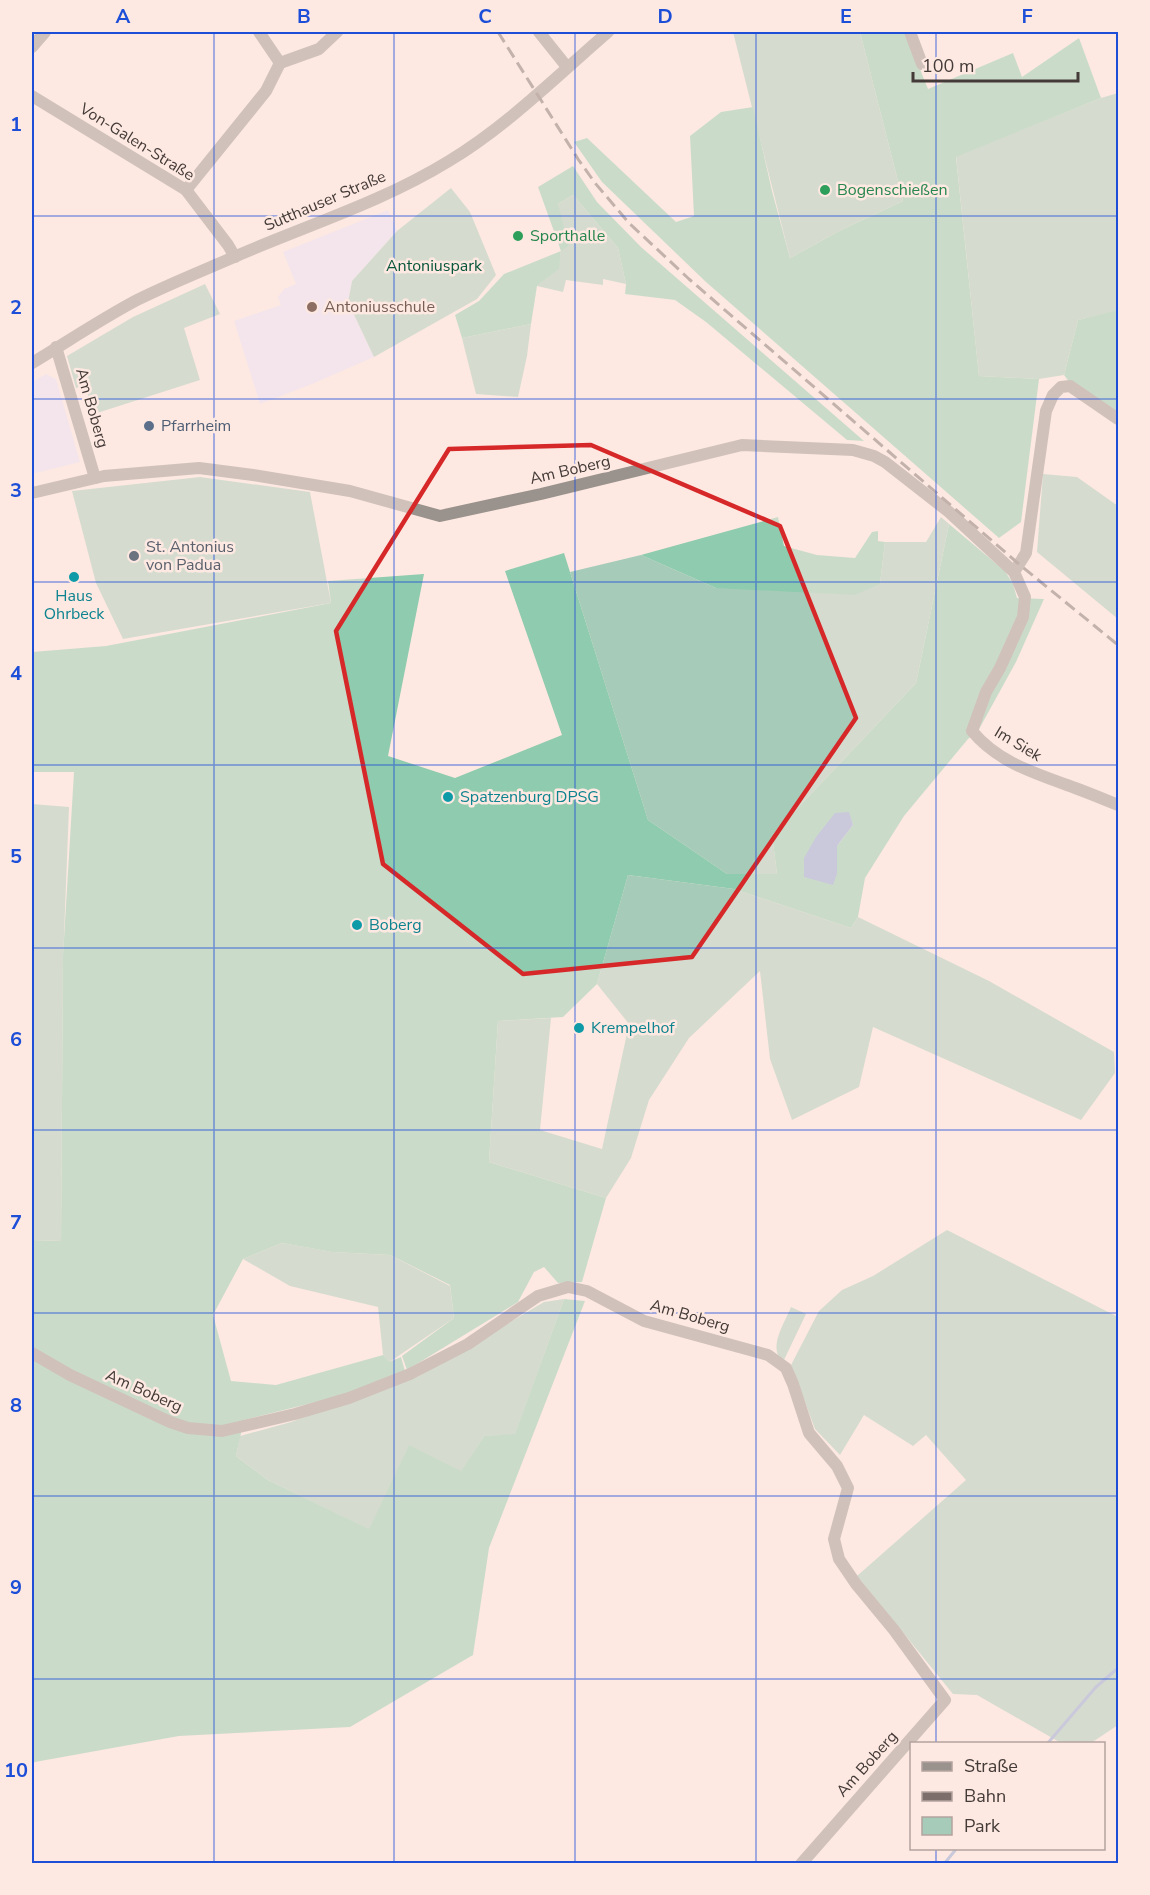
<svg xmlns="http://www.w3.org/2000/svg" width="1150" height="1895" viewBox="0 0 1150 1895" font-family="'Nunito Sans',sans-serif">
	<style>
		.education { fill: #e6e0f6 }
		.green { fill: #a6cbb9 }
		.forest { fill: #8fcbae; fill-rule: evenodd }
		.water { fill: #8ca2d2 }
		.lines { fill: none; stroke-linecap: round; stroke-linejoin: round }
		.stream { stroke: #8ca2d2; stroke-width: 3 }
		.minor { stroke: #9a928c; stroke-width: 12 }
		.tertiary { stroke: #9a928c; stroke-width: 12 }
		.rail { stroke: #7c6f6b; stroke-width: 3; stroke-dasharray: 12 6; stroke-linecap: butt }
		.marked { fill: none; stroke: #d62828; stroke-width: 4.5; stroke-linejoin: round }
		.grid { fill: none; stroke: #1d4ed8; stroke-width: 1.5; stroke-opacity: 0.55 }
		.leisure-dot { fill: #2e9e5b; stroke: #fde9e2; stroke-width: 2 }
		.education-dot { fill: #8d6e63; stroke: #fde9e2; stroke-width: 2 }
		.service-dot { fill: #5c6f8a; stroke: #fde9e2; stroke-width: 2 }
		.worship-dot { fill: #6b7280; stroke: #fde9e2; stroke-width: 2 }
		.culture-dot { fill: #0f9aa8; stroke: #fde9e2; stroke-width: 2 }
		.labels { text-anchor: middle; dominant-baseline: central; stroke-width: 5; stroke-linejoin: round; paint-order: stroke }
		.street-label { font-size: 16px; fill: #443a37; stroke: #fde9e2 }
		.leisure-label { font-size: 16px; fill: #27864d; stroke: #fde9e2; text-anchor: start }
		.park-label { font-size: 16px; fill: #09563c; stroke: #fde9e2 }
		.education-label { font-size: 16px; fill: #785e54; stroke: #fde9e2; text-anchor: start }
		.service-label { font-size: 16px; fill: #4e5e75; stroke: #fde9e2; text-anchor: start }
		.worship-label { font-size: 16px; fill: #5b616d; stroke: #fde9e2; text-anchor: start }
		.culture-label { font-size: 16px; fill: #0d838f; stroke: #fde9e2; text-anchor: start }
		.neatline { fill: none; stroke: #1d4ed8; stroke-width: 2 }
		.grid-label { font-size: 20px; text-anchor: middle; font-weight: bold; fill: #1d4ed8 }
	</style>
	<rect width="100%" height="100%" fill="#fde9e2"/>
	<g class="education">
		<polygon points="388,210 397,231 352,281 348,302 374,357 312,384 260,404 234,321 281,305 278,297 284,289 296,284 283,252"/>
		<polygon points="46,374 56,379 80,462 32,474 32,382"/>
	</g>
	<g class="green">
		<polygon points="733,32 860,32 903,201 839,231 790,258"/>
		<polygon points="1118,93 1118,311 1078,320 1064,375 1039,379 979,376 956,156 1101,98"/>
		<polygon points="451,188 470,212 496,275 477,299 374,357 348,302 352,281 397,231"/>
		<polygon points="573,195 618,248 626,284 603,279 603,285 566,280 563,292 537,286 558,269 561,251 558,204"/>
		<polygon points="205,284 220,314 184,328 200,380 94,414 85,386 76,388 67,356 133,317"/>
		<polygon points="531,324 527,356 518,397 476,394 462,338"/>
		<polygon points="1043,474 1077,477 1118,506 1118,619 1037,552"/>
		<polygon points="200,477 310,492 331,603 123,639 96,583 72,491"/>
		<polygon points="941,517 949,524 916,683 772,835 777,874 727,874 648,820 570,572 641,555 716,588 880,584 885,542 926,542"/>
		<polygon points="32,804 69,807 63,962 61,1241 32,1240"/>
		<polygon points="628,875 734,889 851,928 858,917 989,981 1114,1052 1115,1073 1081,1120 873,1027 859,1087 792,1120 770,1059 760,971 689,1038 649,1100 631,1158 606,1198 489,1162 498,1021 551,1018 540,1130 602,1149 629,1024 597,984"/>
		<polygon points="947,1230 1118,1317 1118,1725 1091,1743 1061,1743 977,1695 953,1694 857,1576 966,1480 926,1435 913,1446 864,1415 840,1455 815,1429 791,1365 819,1311 842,1290 873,1276"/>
		<polygon points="282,1243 333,1252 390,1255 450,1286 454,1318 388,1363 383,1355 378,1307 290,1286 243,1259"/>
		<polygon points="564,1299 515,1435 484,1436 461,1472 409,1446 370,1530 268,1480 236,1456 240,1436 291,1422 419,1376 544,1302"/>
		<path d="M 791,1307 L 806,1314 L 783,1362 C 767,1347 785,1323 791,1307 Z"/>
	</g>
	<g class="forest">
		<polygon points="860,32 905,32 928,89 1013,53 1022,77 1079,38 1101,98 956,157 979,376 1039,379 1021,522 999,538 706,282 602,182 574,142 587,138 676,222 694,216 690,136 721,112 753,107 772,191 790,258 839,231 903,201"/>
		<polygon points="573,166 597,202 641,247 864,441 847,440 706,322 675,300 625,294 626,284 618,248 573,195 558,204 569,246 561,251 559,269 537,286 531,324 462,338 455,315 479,301 504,274 561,251 538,187"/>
		<polygon points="1118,310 1118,415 1070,383 1064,375 1078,320"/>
		<polygon points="778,517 784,546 817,555 855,558 872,532 878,531 878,541 885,542 880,584 855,595 716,588 641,555"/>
		<path d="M 949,524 L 1005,571 L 1013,584 L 1017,598 L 1044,599 L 1016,662 L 978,731 L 968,739 L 904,816 L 865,878 L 858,917 L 851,928 L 734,889 L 628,875 L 597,984 L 563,1017 L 498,1021 L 489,1162 L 606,1198 L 582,1282 L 558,1283 L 544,1267 L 534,1272 L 518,1302 L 407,1370 L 402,1356 L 454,1318 L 450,1285 L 390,1255 L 332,1252 L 282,1243 L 243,1259 L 213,1315 L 231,1381 L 276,1385 L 383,1355 L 389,1362 L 401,1357 L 405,1371 L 348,1394 L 244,1420 L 236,1456 L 268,1480 L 369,1529 L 409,1445 L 461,1471 L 484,1436 L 515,1434 L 564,1299 L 585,1301 L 489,1548 L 473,1655 L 350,1727 L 179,1736 L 35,1762 L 32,1764 L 32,1240 L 61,1241 L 63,955 L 74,772 L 34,772 L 32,747 L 32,652 L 106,646 L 331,603 L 328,581 L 424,574 L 388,756 L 455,778 L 562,735 L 505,571 L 564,553 L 648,820 L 727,874 L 777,874 L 772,835 L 916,683 ZM 848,812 L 853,825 L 837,846 Z"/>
	</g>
	<polygon class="water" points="849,812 853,825 837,846 837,874 833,885 804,877 804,858 816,837 835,813"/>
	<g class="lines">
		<g class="stream">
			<polyline points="1047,1744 1096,1687 1118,1668"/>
			<polyline points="944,1864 957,1848"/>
		</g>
		<g class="minor">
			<polyline points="259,32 280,63 319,49 337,32"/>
			<polyline points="539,32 567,67"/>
			<polyline points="910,32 922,64"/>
			<polyline points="32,47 45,32"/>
			<polyline points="32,96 186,190 228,245 235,257"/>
			<polyline points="186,190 266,91 280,63"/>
			<polyline points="56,347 95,478"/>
			<path d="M 32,493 L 104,476 L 199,468 L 253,475 L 350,491 L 440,516 L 541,494 L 742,445 L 853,450 L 874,456 L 885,462 L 949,512 L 1014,572 L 1025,597 L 1023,617 L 1000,668 L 986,692 L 972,731 C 997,761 1031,772 1067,785 C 1084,791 1101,798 1118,805"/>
			<polyline points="1014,572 1026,553 1046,411 1053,395 1061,387 1070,386 1118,419"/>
			<polyline points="32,1353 70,1375 170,1422 188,1428 222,1431 295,1414 349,1398 410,1374 468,1344 538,1296 568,1287 587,1291 644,1321 768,1355 786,1368 793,1384 809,1433 837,1466 848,1488 834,1539 839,1559 856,1584 894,1630 945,1700 801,1864"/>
		</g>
		<path class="tertiary" d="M 32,363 C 67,342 101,319 137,300 C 171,283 207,269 241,254 C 311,224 384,201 449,161 C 507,126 557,76 608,32"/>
		<polyline class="rail" points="498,32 578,159 595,183 629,223 689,279 1020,565 1118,645"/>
	</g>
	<path d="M0 0H1150V1895H0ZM 591,445 L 780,526 L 856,718 L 692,957 L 523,974 L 383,864 L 336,631 L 449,449 Z" fill="#fde9e2" fill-opacity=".55" fill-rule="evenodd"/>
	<path class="marked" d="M 591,445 L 780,526 L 856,718 L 692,957 L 523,974 L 383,864 L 336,631 L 449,449 Z"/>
	<path class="grid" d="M 214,32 L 214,1864M 394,32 L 394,1864M 575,32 L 575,1864M 756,32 L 756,1864M 936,32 L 936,1744M 32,216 L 1118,216M 32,399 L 1118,399M 32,582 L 1118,582M 32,765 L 1118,765M 32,948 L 1118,948M 32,1130 L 1118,1130M 32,1313 L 1118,1313M 32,1496 L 1118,1496M 32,1679 L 1118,1679M 936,1848 L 936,1864"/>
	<g class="leisure-dot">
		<circle cx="825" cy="190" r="6"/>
		<circle cx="518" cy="236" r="6"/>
	</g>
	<circle class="education-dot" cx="312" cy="307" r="6"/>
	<circle class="service-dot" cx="149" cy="426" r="6"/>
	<circle class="worship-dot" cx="134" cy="556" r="6"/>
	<g class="culture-dot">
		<circle cx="74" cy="577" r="6"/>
		<circle cx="448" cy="797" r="6"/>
		<circle cx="357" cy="925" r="6"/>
		<circle cx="579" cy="1028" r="6"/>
	</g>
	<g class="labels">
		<g class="street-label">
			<text transform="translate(137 142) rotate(32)">Von-Galen-Straße</text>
			<text transform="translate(325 201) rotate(-23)">Sutthauser Straße</text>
			<text transform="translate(92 408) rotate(74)">Am Boberg</text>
			<text transform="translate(570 470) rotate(-13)">Am Boberg</text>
			<text transform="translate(1018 744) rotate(31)">Im Siek</text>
			<text transform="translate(690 1316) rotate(16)">Am Boberg</text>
			<text transform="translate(144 1391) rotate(24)">Am Boberg</text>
			<text transform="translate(867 1764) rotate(-48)">Am Boberg</text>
		</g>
		<g class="leisure-label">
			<text x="837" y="190">Bogenschießen</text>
			<text x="530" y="236">Sporthalle</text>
		</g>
		<g class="park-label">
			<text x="434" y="266">Antoniuspark</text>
		</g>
		<g class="education-label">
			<text x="324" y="307">Antoniusschule</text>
		</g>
		<g class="service-label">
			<text x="161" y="426">Pfarrheim</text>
		</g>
		<g class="worship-label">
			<text x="146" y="547">St. Antonius<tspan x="146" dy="18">von Padua</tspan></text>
		</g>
		<g class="culture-label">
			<text x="74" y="596" text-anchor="middle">Haus<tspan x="74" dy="18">Ohrbeck</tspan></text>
			<text x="460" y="797">Spatzenburg DPSG</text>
			<text x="369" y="925">Boberg</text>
			<text x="591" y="1028">Krempelhof</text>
		</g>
	</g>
	<rect width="1150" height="1895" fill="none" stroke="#fde9e2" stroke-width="66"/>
	<rect x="910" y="1742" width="195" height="108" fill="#fde9e2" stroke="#b3a39e" stroke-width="1.5"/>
	<rect x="922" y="1762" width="30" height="9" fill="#9a928c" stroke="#b3a39e" stroke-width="1.5"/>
	<text x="964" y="1772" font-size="18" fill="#443a37">Straße</text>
	<rect x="922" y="1792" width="30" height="9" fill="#7c6f6b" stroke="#b3a39e" stroke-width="1.5"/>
	<text x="964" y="1802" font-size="18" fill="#443a37">Bahn</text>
	<rect x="922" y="1817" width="30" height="18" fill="#a6cbb9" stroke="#b3a39e" stroke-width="1.5"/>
	<text x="964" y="1832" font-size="18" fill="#443a37">Park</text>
	<path d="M913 72v9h165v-9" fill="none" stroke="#443a37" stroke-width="3"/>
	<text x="922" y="72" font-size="18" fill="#443a37" stroke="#fde9e2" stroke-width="4.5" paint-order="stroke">100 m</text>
	<rect x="33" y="33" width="1084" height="1829" class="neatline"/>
	<g class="grid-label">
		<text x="123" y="23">A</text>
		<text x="304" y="23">B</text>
		<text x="485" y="23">C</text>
		<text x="665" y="23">D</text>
		<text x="846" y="23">E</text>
		<text x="1027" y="23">F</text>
		<text x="16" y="131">1</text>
		<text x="16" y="314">2</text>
		<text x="16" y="497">3</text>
		<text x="16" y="680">4</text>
		<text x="16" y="863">5</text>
		<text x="16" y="1046">6</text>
		<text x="16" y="1229">7</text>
		<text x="16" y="1412">8</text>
		<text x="16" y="1594">9</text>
		<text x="16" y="1777">10</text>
	</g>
</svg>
